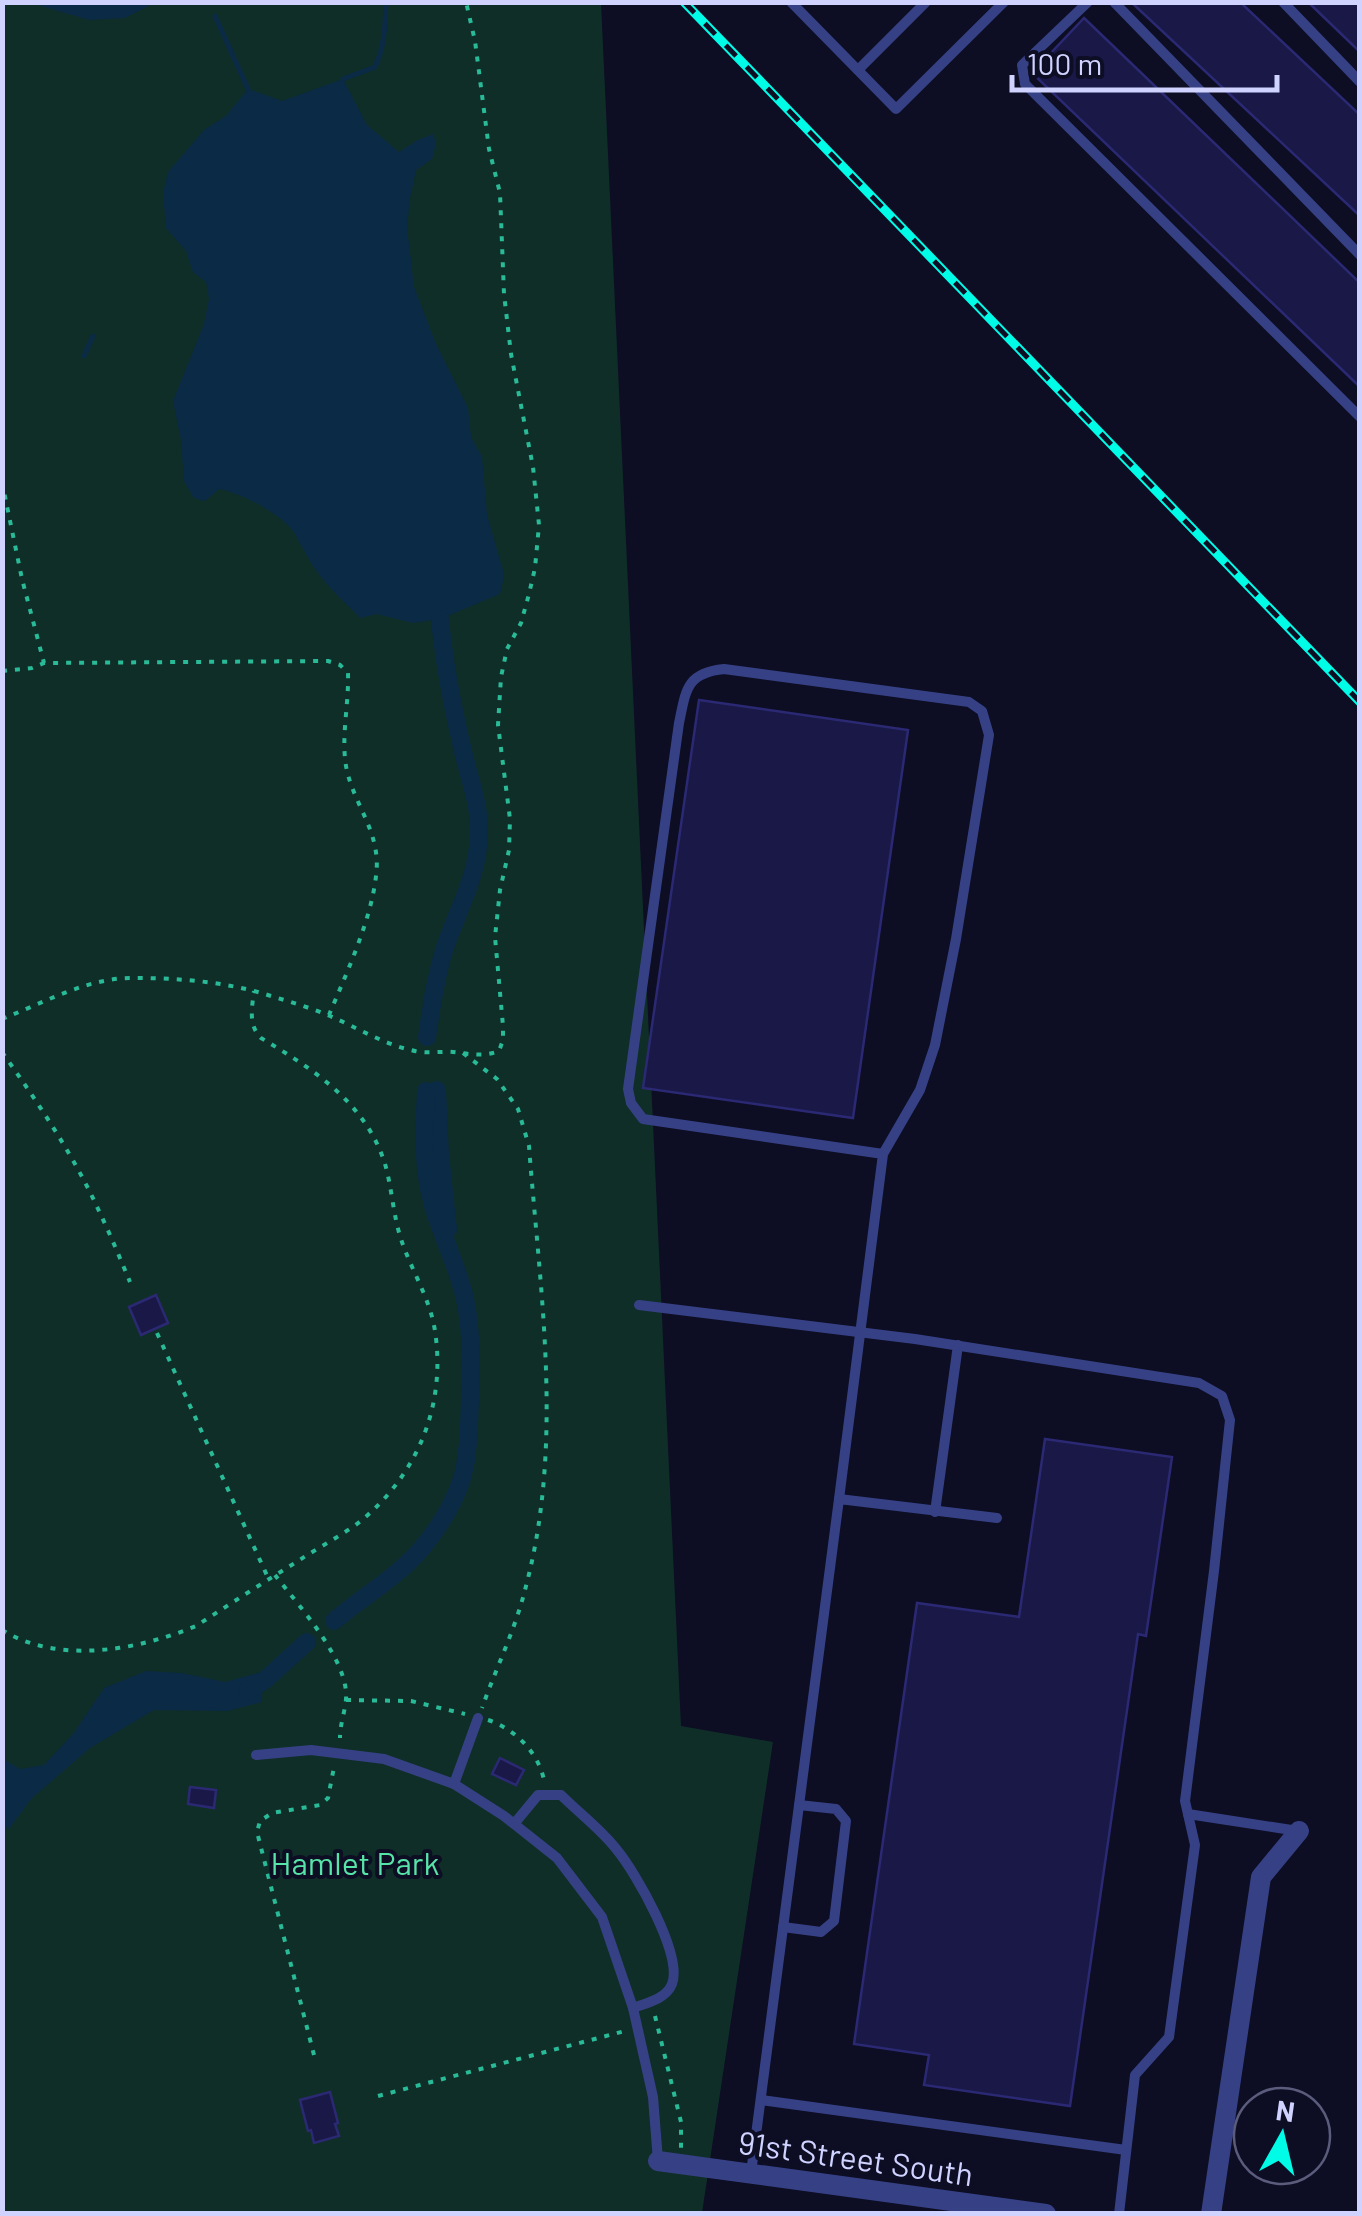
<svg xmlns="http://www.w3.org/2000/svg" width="1362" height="2216" viewBox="0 0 1362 2216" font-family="Barlow,sans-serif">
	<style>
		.green { fill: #102e28 }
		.water { fill: #0a2a46 }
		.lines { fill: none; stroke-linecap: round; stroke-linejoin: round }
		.stream { stroke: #0a2a46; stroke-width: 5 }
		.canal { stroke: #0a2a46; stroke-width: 18 }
		.building { fill: #191846; stroke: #2b2973; stroke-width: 2.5 }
		.path { stroke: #29ba97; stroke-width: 4; stroke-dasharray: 5 8; stroke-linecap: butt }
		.service { stroke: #364185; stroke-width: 10 }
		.minor { stroke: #364185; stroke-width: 20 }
		.rail-casing { stroke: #00fbe7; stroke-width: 9 }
		.rail { stroke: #0d0d24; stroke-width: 5; stroke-dasharray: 15; stroke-linecap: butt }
		.labels { text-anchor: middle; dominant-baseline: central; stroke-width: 8; stroke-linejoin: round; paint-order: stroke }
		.park-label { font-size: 32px; fill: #57e4a8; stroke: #0d0d24 }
		.street-label { font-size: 32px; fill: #d0d3ff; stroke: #0d0d24 }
	</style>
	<rect width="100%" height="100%" fill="#0d0d24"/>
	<polygon class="green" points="3,3 601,3 681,1726 773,1742 702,2213 3,2214"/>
	<g class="water">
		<polygon points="31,3 154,3 125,18 89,20"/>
		<path d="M 343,79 L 367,125 L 399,152 L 418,140 L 433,134 L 436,143 L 432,159 L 416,170 L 410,198 L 407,227 L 414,287 L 436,344 L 468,408 L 471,437 L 482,457 L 487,514 L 504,575 L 500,594 L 440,619 L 413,623 L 377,614 L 360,618 C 349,606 337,596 327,584 C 312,568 304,549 293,531 C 281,514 239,492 219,489 L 205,501 L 194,498 L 184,481 L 181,440 L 173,401 L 204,324 L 209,299 L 206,282 L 193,272 L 186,251 L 166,228 L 163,193 L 168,172 L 204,130 L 226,116 L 248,89 L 282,101 Z"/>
		<polygon points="146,1671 182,1673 225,1682 261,1672 262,1702 228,1711 154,1710 90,1748 31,1799 9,1829 3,1825 3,1759 20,1769 44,1765 73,1734 104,1688"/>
	</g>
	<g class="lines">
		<g class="stream">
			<polyline points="215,16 248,89"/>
			<path d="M 343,79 L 375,67 C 385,46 385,25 386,2"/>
			<polyline points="84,356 93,336"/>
		</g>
		<g class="canal">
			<path d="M 427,1037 C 431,1009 435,981 443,954 C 456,911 479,878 479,830 C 479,801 468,775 462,747 C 452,704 444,663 440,619"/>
			<polyline points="437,1090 440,1155 448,1229"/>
			<path d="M 334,1621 C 361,1598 400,1575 422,1548 C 439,1528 456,1500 463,1475 C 469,1450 469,1424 470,1399 C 471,1365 472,1332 465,1299 C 458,1267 442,1237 433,1205 C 422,1168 424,1129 426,1091"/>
			<polyline points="247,1691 265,1680 307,1642"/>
		</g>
	</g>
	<g class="building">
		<polygon points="1131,2 1240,2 1360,115 1360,216"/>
		<polygon points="1308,2 1360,2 1360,52"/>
		<polygon points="1084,18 1360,283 1360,387 1032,73"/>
		<polygon points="699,700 908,730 853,1118 643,1088"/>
		<polygon points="156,1295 168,1323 141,1335 129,1307"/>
		<polygon points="1045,1439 1172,1457 1146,1636 1138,1634 1070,2106 924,2085 929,2055 854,2044 917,1603 1019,1617"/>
		<polygon points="500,1758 524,1770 516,1785 492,1774"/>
		<polygon points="190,1787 216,1790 214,1808 188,1804"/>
		<polygon points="330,2092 338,2123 335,2124 339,2136 314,2143 311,2130 308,2131 300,2100"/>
	</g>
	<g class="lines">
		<g class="path">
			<path d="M 2,482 L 22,579 L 44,663 L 328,661 L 340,665 L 348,673 C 349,704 341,736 346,766 C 353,805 382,832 376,876 C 371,921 346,974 329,1015"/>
			<polyline points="2,671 32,668 44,663"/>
			<path d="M 2,1019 C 43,1003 89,977 134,978 C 180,978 228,982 271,996 C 291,1002 311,1008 330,1016 C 358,1028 385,1045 415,1051 C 427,1054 441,1051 453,1052 C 469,1054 484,1057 499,1051 L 503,1040 L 503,1026 L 495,937 L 500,890 L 509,850 L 510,819 L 498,725 L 501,677 L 507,649 L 521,623 L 529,594 L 535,568 L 539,525 L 533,467 L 511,354 L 504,294 L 500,193 L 489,149 L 475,41 L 466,2"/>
			<path d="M 2,1052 C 38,1103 73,1154 99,1211 C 110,1234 120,1258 130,1282"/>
			<path d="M 463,1053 L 497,1079 L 518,1109 L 529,1146 C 540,1292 564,1442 526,1586 C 516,1628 496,1668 482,1708"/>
			<polyline points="157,1333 269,1580"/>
			<path d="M 275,1575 C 298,1605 349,1660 346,1699 C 345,1712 340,1724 340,1738"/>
			<path d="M 2,1630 C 59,1665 138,1650 196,1626 C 230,1604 264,1582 298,1561 C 319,1547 343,1535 362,1520 C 419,1472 446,1404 435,1331 C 430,1298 411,1270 401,1239 C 393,1215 392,1188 385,1164 C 366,1103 313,1069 261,1038 C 248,1025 252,1008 254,991"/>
			<polyline points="346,1700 411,1701 465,1714"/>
			<path d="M 488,1720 C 515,1729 538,1752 544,1780"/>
			<polyline points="655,2016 681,2122 681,2148"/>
			<polyline points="314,2055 257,1832 260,1821 272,1813 320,1805 328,1798 334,1767"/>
			<polyline points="378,2096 625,2031"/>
		</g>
		<g class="service">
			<polyline points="791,2 896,109 1004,2"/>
			<polyline points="1088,2 1022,65 1025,84 1360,417"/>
			<polyline points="1114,2 1360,255"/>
			<polyline points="1283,2 1360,82"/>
			<polyline points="858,70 926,2"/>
			<polyline points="639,1305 915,1339 1199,1383 1222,1396 1230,1420 1214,1571 1185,1801 1195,1845 1169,2037 1135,2075 1119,2214"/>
			<path d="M 839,1499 L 883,1154 L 920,1090 L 935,1045 L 956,939 L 989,735 L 982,711 L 969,702 L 724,669 C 686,673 686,690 679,723 L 628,1089 L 631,1103 L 643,1119 L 883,1154"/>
			<polyline points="935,1512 958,1345"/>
			<polyline points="256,1755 311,1750 384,1759 454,1784 504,1816 557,1858 602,1917 633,2008 653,2097 658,2161"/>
			<polyline points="454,1784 478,1718"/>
			<polyline points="1188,1814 1298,1831"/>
			<path d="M 514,1824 L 538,1795 L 561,1795 C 579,1813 602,1830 617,1850 C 636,1873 683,1955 672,1984 C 666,1999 647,2003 633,2008"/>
			<polyline points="783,1927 821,1932 834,1921 846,1821 836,1809 799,1805"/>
			<polyline points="761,2100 1126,2150"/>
			<polyline points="751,2173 839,1499 997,1518"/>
		</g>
		<g class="minor">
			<polyline points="658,2161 1046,2214"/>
			<polyline points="1211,2214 1261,1877 1299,1831"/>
		</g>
		<g class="rail-casing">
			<polyline id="rail" points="684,2 1360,702"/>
		</g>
		<use href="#rail" class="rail"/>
	</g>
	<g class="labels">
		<g class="park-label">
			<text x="355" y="1862">Hamlet Park</text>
		</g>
		<g class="street-label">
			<text transform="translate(856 2157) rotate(8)">91st Street South</text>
		</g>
	</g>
	<rect width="1362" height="2216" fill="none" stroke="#d0d3ff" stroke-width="10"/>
	<g transform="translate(1282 2136) rotate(8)"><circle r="48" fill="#0d0d24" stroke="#5b5c7c" stroke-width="2.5"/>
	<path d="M0-8L18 38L0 25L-18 38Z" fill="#00fbe7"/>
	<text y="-15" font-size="28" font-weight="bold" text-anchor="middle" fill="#d0d3ff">N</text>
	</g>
	<path d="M1012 75v15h265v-15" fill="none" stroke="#d0d3ff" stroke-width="5"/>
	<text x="1027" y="75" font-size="30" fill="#d0d3ff" stroke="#0d0d24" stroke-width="8" paint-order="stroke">100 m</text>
</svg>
